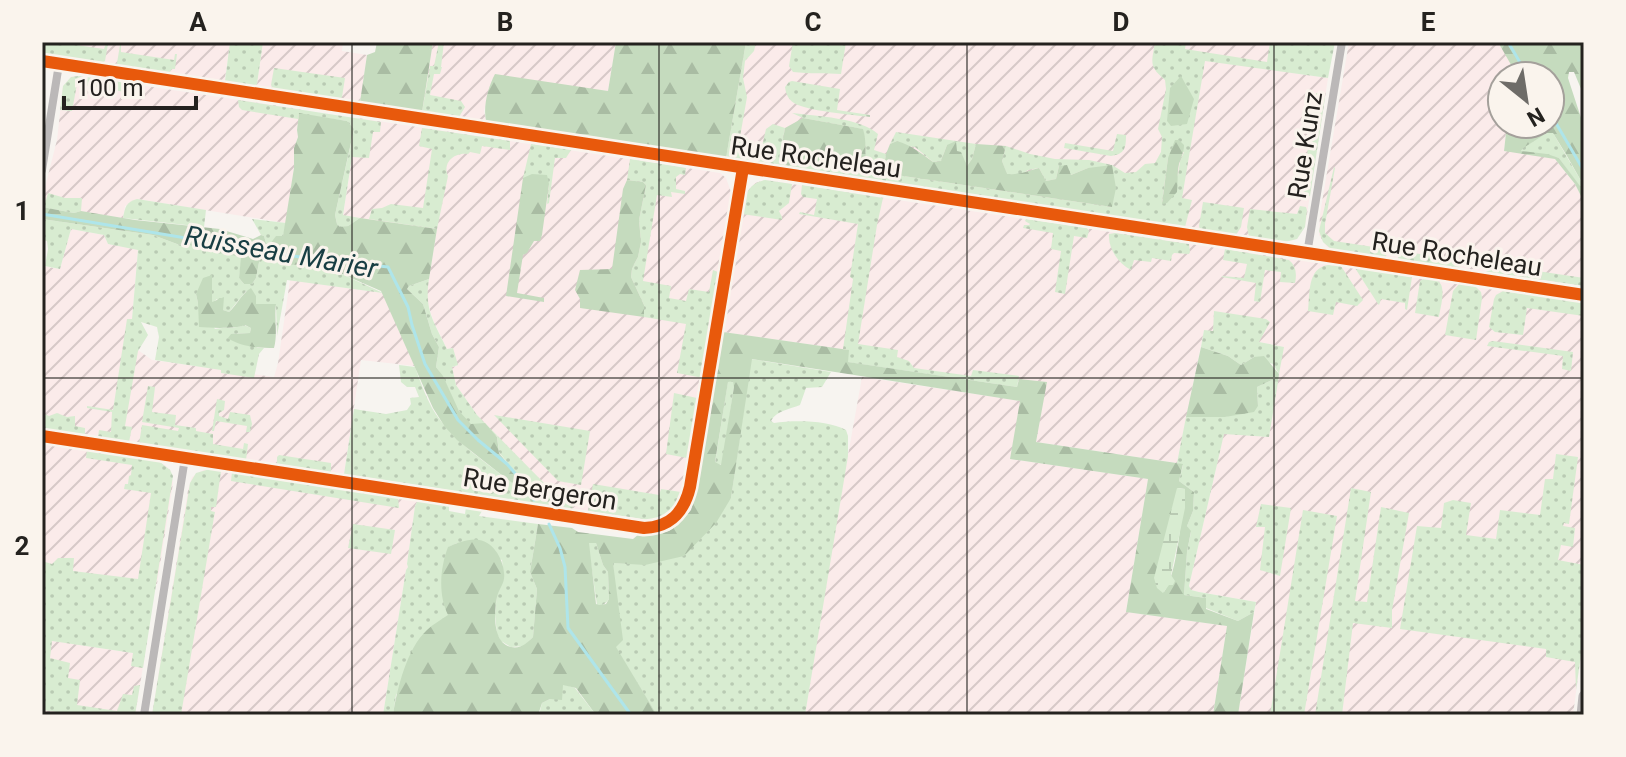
<svg xmlns="http://www.w3.org/2000/svg" width="1626" height="757" viewBox="0 0 1626 757" font-family="Roboto,sans-serif">
	<style>
		.industrial { fill: url(#industrial-furrows) }
		.green { fill: url(#green-dots); fill-rule: evenodd }
		.forest { fill: url(#forest-firs); fill-rule: evenodd }
		.wetland { fill: url(#wetland-marsh) }
		.lines { fill: none; stroke-linecap: round; stroke-linejoin: round }
		.stream { stroke: #aee5ea; stroke-width: 3 }
		.minor { stroke: #bbb8b8; stroke-width: 8 }
		.tertiary { stroke: #bbb8b8; stroke-width: 11 }
		.cycleway-casing { stroke: #faf4ed; stroke-width: 17 }
		.cycleway { stroke: #e8590c; stroke-width: 12 }
		.grid { fill: none; stroke: #24221f; stroke-width: 2; stroke-opacity: 0.55 }
		.labels { text-anchor: middle; dominant-baseline: central; stroke-width: 6; stroke-linejoin: round; paint-order: stroke }
		.street-label { font-size: 26px; fill: #24221f; stroke: #faf4ed }
		.water-label { font-size: 28px; font-style: italic; fill: #183e43; stroke: #faf4ed }
		.neatline { fill: none; stroke: #24221f; stroke-width: 3 }
		.grid-label { font-size: 26px; text-anchor: middle; font-weight: bold; fill: #24221f }
	</style>
	<defs>
		<pattern id="industrial-furrows" width="10" height="10" patternUnits="userSpaceOnUse" patternTransform="scale(2)"><rect width="10" height="10" fill="#fbebea"/><path d="M-1 1l2-2M0 10L10 0M9 11l2-2" fill="none" stroke="#d7c9c8"/></pattern>
		<pattern id="green-dots" width="8" height="8" patternUnits="userSpaceOnUse" patternTransform="scale(2)"><rect width="8" height="8" fill="#d8ecd1"/><path d="M2 2h.1M6 6h.1" fill="none" stroke="#b9cab3" stroke-width="1.8" stroke-linecap="round"/></pattern>
		<pattern id="forest-firs" width="22" height="20" patternUnits="userSpaceOnUse" patternTransform="scale(2)"><rect width="22" height="20" fill="#c5dbbe"/><path d="M5 1l3.5 6h-7zM16 11l3.5 6h-7z" fill="#a9bca3"/></pattern>
		<pattern id="wetland-marsh" width="20" height="14" patternUnits="userSpaceOnUse" patternTransform="scale(2)"><rect width="20" height="14" fill="#d8ecd1"/><path d="M1 5h8M5 5V1M11 12h8M15 12V8" fill="none" stroke="#b9cab3"/></pattern>
	</defs>
	<rect width="100%" height="100%" fill="#f7f4f0"/>
	<g class="industrial">
		<polygon points="42,42 230,42 225,78 227,82 42,54"/>
		<polygon points="263,42 343,42 342,51 367,55 360,102 253,86 257,84"/>
		<polygon points="433,42 616,42 608,91 492,79 484,111 486,121 422,112"/>
		<polygon points="746,42 1270,42 1267,69 1328,78 1305,227 1297,239 1285,242 726,158"/>
		<polygon points="1349,42 1498,42 1515,70 1514,76 1502,76 1502,124 1507,124 1504,150 1555,159 1575,184 1584,202 1584,286 1332,250 1327,247 1319,235 1320,214"/>
		<polygon points="79,76 300,109 297,130 298,137 294,148 294,167 286,223 137,199 125,206 123,218 42,207 42,191 44,191 57,140 63,86 71,77"/>
		<polygon points="358,118 720,173 726,178 731,192 681,494 674,509 658,519 650,520 543,504 540,489 477,415 456,385 452,367 457,366 452,348 447,349 433,320 426,297 437,229 343,216"/>
		<polygon points="765,180 1584,303 1584,565 1452,545 1439,633 1581,654 1573,715 1238,715 1256,602 1199,592 1190,590 1189,586 1224,433 1269,437 1283,347 1204,330 1177,463 1036,442 1046,382 939,376 848,350 723,332 746,193 755,183"/>
		<polygon points="71,229 104,235 108,244 138,249 132,319 138,350 152,360 274,377 278,363 290,280 383,293 415,366 361,360 344,474 42,428 42,266 60,269"/>
		<polygon points="862,377 1021,401 1010,459 1148,479 1126,612 1227,626 1213,715 805,715 831,550"/>
		<polygon points="42,444 154,460 165,465 170,470 173,483 157,584 42,566"/>
		<polygon points="205,469 418,500 415,506 407,564 408,567 406,570 383,715 152,715 188,490 192,477"/>
		<polygon points="42,639 145,655 135,715 42,715"/>
	</g>
	<g class="green">
		<polygon points="42,42 56,42 104,49 106,43 108,44 105,61 102,63 42,54"/>
		<polygon points="230,42 263,42 257,84 255,86 227,82 225,81"/>
		<polygon points="439,42 444,42 441,67 442,67 440,74 434,74 430,95 461,101 465,107 459,117 422,112 430,66 434,66"/>
		<polygon points="746,42 756,42 754,51 745,61 743,78 747,97 740,137 743,150 751,152 749,162 726,158"/>
		<path d="M 793,42 L 846,42 L 841,74 C 825,73 810,74 793,72 L 789,66 Z"/>
		<path d="M 1155,42 L 1186,42 L 1185,49 L 1267,62 L 1270,42 L 1335,42 L 1328,78 L 1205,61 L 1182,198 L 1192,200 L 1185,227 L 760,163 L 759,159 L 766,129 L 773,124 L 785,128 L 780,155 L 865,169 C 865,156 867,141 862,129 L 803,118 L 792,113 C 815,116 862,118 878,134 L 874,150 L 886,154 L 883,173 L 1112,207 L 1088,168 L 1071,175 L 1059,166 L 1056,179 L 1046,181 L 1039,168 L 1028,170 L 1022,174 L 1007,175 L 1002,161 L 1006,146 L 1030,154 L 1055,159 L 1089,160 L 1112,165 L 1125,173 L 1136,172 L 1145,164 L 1155,163 L 1161,152 L 1162,137 L 1158,129 L 1166,89 L 1165,80 C 1148,66 1152,62 1155,42 ZM 1184,152 L 1180,161 L 1178,175 L 1162,203 L 1168,158 Z"/>
		<polygon points="120,45 121,45 121,52 174,60 175,54 177,54 175,69 172,69 169,73 119,66 117,63"/>
		<polygon points="274,68 345,78 342,97 340,99 273,89 271,85"/>
		<polygon points="79,76 133,84 136,90 131,93 77,84 72,111 60,110 63,86 71,77"/>
		<path d="M 792,81 L 840,89 L 837,110 L 870,115 L 870,117 C 854,115 806,111 794,103 C 788,99 786,94 785,87 L 789,82 Z"/>
		<polygon points="1316,93 1322,93 1325,98 1310,196 1302,197 1301,196"/>
		<polygon points="238,100 381,122 380,132 373,132 369,158 352,157 343,215 360,218 348,226 341,228 337,224 335,215 354,130 347,121 299,114 298,119 242,110 239,107"/>
		<path d="M 422,128 L 510,141 L 510,150 L 482,146 L 480,154 L 470,152 L 468,154 C 455,152 442,162 448,176 L 437,229 L 369,219 L 372,209 L 382,208 L 391,204 L 423,208 L 432,149 L 419,146 Z"/>
		<polygon points="896,132 976,144 972,159 967,166 957,151 947,145 941,161 933,162 915,147 906,146 897,141 890,144"/>
		<polygon points="1547,133 1553,133 1584,186 1580,187 1559,158 1521,151 1522,148"/>
		<path d="M 1117,134 L 1126,135 C 1126,148 1125,154 1111,156 L 1064,148 L 1065,143 L 1113,151 Z"/>
		<polygon points="531,144 571,150 566,158 555,158 549,203 547,204 549,184 523,178"/>
		<polygon points="630,159 686,168 685,175 680,174 676,177 676,189 685,191 685,194 671,192 672,197 657,195 643,281 671,286 669,298 686,301 689,289 709,292 713,270 718,272 700,377 698,377 677,373 686,324 644,317 644,305 631,277 632,268 638,257 641,242 639,220 646,185 643,182 627,180"/>
		<polygon points="1334,167 1335,168 1325,224 1325,233 1334,241 1387,249 1386,257 1332,250 1323,242 1319,231"/>
		<path d="M 765,180 L 792,184 L 789,203 L 779,211 L 782,217 L 782,220 L 742,214 C 745,197 746,184 765,180 Z"/>
		<polygon points="802,185 883,198 877,225 858,344 898,350 897,357 909,361 914,368 971,376 973,370 1019,376 1017,387 847,362 848,350 843,349 853,279 850,277 858,224 799,214 800,212 814,215 817,199 803,197 801,194"/>
		<polygon points="48,193 65,198 82,198 81,211 74,213 42,207 42,201 46,200"/>
		<path d="M 137,199 L 206,210 L 204,227 L 123,218 C 125,207 126,202 137,199 Z"/>
		<polygon points="1203,202 1244,208 1241,227 1236,235 1200,230 1199,226"/>
		<polygon points="1300,206 1306,207 1307,210 1305,227 1297,239 1285,242 1249,237 1247,227 1250,209 1297,214"/>
		<path d="M 42,219 L 153,235 L 177,244 L 203,247 L 213,252 L 242,257 L 239,278 L 244,284 L 252,284 L 256,278 L 260,257 L 265,256 L 277,260 L 289,265 L 326,264 L 333,270 L 383,293 L 287,280 L 277,336 L 276,304 L 256,304 L 246,291 L 229,312 L 223,310 L 217,299 L 212,303 L 212,276 L 196,294 L 198,303 L 215,329 C 225,327 235,329 244,325 L 251,328 L 250,333 L 231,334 L 258,348 L 264,348 L 259,354 L 254,378 L 221,373 L 221,370 L 155,360 L 159,337 L 157,327 L 141,322 L 148,335 L 138,351 L 125,426 L 132,427 L 129,442 L 98,437 L 99,430 L 111,432 L 112,412 L 87,408 L 87,406 L 113,410 L 127,319 L 132,319 L 138,250 L 108,244 L 104,235 L 71,229 L 60,269 L 45,266 L 48,249 L 47,241 L 42,240 Z"/>
		<polygon points="252,219 286,223 283,237 270,244 266,243 264,236 261,235"/>
		<polygon points="1026,219 1087,228 1089,231 1087,238 1074,236 1065,294 1055,292 1061,251 1051,249 1053,233 1023,228 1024,225 1029,225 1030,224 1025,221"/>
		<path d="M 1115,233 L 1189,244 L 1190,252 L 1189,254 L 1174,253 L 1172,255 L 1171,261 L 1152,258 L 1151,262 L 1134,260 L 1131,270 C 1118,263 1108,249 1109,234 Z"/>
		<path d="M 1225,249 L 1289,260 C 1296,266 1297,274 1295,283 L 1280,282 L 1281,272 L 1265,270 L 1260,302 L 1254,301 L 1256,283 L 1222,277 L 1222,276 L 1244,278 L 1247,264 L 1223,260 Z"/>
		<polygon points="1399,251 1462,260 1463,263 1459,268 1398,259"/>
		<polygon points="1486,254 1484,263 1584,278 1584,286 1487,272 1481,264 1482,259"/>
		<path d="M 1328,265 L 1341,266 L 1363,300 L 1357,306 L 1336,302 L 1333,315 L 1308,311 C 1310,294 1307,268 1328,265 Z"/>
		<polygon points="1355,268 1412,277 1407,310 1405,309 1405,303 1381,299 1379,305 1378,304"/>
		<path d="M 429,279 C 424,310 434,322 447,349 L 453,348 L 458,365 L 452,367 L 456,385 L 477,415 L 543,482 L 558,495 L 572,499 L 573,505 L 572,509 L 344,474 L 354,409 L 386,414 L 407,410 L 411,404 L 410,398 L 419,397 L 415,387 L 407,387 L 401,382 L 399,365 L 415,367 C 420,381 425,395 432,408 C 451,440 483,460 512,483 L 516,481 L 516,474 L 499,452 L 497,436 C 488,432 476,429 468,422 C 452,407 450,384 436,367 L 439,347 L 432,334 L 423,304 L 407,289 L 409,286 Z"/>
		<path d="M 1423,279 C 1428,280 1433,278 1438,281 C 1447,287 1440,309 1439,317 L 1415,313 L 1420,281 Z"/>
		<polygon points="1459,284 1476,287 1481,292 1482,298 1476,340 1445,335 1453,291"/>
		<polygon points="1503,291 1584,303 1584,316 1527,308 1523,335 1495,332 1489,327 1494,299 1496,295"/>
		<polygon points="1214,311 1266,319 1270,322 1259,342 1284,347 1279,374 1273,364 1254,357 1241,365 1228,356 1201,347 1204,330 1213,331"/>
		<polygon points="1493,341 1573,352 1571,371 1562,369 1563,356 1487,346 1489,342"/>
		<path d="M 751,359 L 831,372 L 822,387 L 806,388 L 800,405 C 790,409 776,411 771,421 L 774,423 C 794,420 828,420 846,430 L 848,436 L 848,456 L 805,715 L 657,715 L 615,647 L 613,563 L 645,564 L 731,498 Z"/>
		<polygon points="1272,380 1278,382 1269,437 1224,434 1189,586 1191,590 1199,592 1256,602 1254,612 1238,621 1206,608 1206,598 1184,595 1187,552 1191,532 1187,526 1193,511 1194,492 1179,481 1183,465 1177,463 1186,417 1225,417 1258,406 1257,387"/>
		<polygon points="728,381 734,381 734,387 722,465 715,463"/>
		<polygon points="148,386 155,387 152,412 176,415 175,425 196,428 196,431 213,434 213,444 243,449 244,443 248,444 246,460 139,444 142,425 178,431 179,428 142,422"/>
		<polygon points="674,393 697,398 687,458 666,454"/>
		<polygon points="217,399 225,401 224,410 219,413 219,416 228,419 230,412 250,415 252,424 250,432 246,432 247,426 216,421 214,431 212,431"/>
		<polygon points="42,413 49,416 57,413 67,417 75,416 75,426 85,428 85,435 42,428"/>
		<polygon points="494,415 590,431 581,485 558,481"/>
		<polygon points="87,450 160,462 170,470 173,476 143,668 131,666 133,653 52,641 50,658 70,663 68,678 80,680 77,705 117,711 123,694 132,695 134,686 140,685 135,715 79,715 42,710 42,561 52,564 58,558 74,558 73,571 138,579 151,493 124,489 125,484 128,484 129,476 131,475 132,465 86,458"/>
		<polygon points="1556,454 1578,457 1569,524 1564,523 1563,526 1575,528 1573,547 1561,545 1558,560 1584,565 1584,634 1576,690 1575,662 1546,657 1546,649 1400,629 1417,526 1441,528 1444,503 1453,500 1471,503 1466,535 1496,539 1500,510 1540,515 1545,479 1553,479"/>
		<polygon points="279,455 331,463 331,472 277,464 277,457"/>
		<polygon points="210,469 221,471 216,507 211,507 211,511 215,512 214,517 181,715 152,715 190,483 196,473"/>
		<polygon points="232,472 398,497 399,508 231,481"/>
		<path d="M 593,484 L 659,495 L 661,489 L 681,492 C 677,509 667,517 650,520 L 588,511 Z"/>
		<polygon points="1351,488 1371,492 1355,601 1367,602 1381,507 1409,513 1392,610 1392,628 1353,623 1342,715 1315,715"/>
		<path d="M 418,500 L 449,505 L 449,511 L 465,514 L 466,507 L 482,511 L 479,516 L 538,524 L 530,572 L 537,589 L 533,637 L 524,646 L 511,647 L 501,641 L 497,634 L 495,614 L 497,594 L 504,578 L 502,560 L 457,543 L 449,547 C 442,564 440,598 449,615 L 396,695 L 393,715 L 383,715 L 406,570 L 408,567 L 407,564 L 415,506 Z"/>
		<polygon points="1261,504 1291,508 1280,576 1260,570 1265,527 1256,527"/>
		<polygon points="1303,510 1337,516 1304,715 1270,715"/>
		<polygon points="353,524 395,530 391,554 348,548"/>
		<path d="M 588,543 L 596,543 L 603,565 L 608,572 L 609,599 C 606,603 602,607 597,605 Z"/>
		<polygon points="563,684 575,688 596,715 539,715 542,703 550,699"/>
	</g>
	<g class="forest">
		<polygon points="377,42 433,42 422,112 360,102 367,55 375,52"/>
		<path d="M 616,42 L 746,42 L 726,158 L 486,121 C 483,106 488,87 495,74 L 608,91 Z"/>
		<path d="M 1498,42 L 1584,42 L 1584,96 L 1574,72 L 1569,72 L 1568,78 L 1584,127 L 1584,202 L 1575,184 L 1555,159 L 1504,151 L 1507,124 L 1550,124 L 1550,76 L 1514,76 L 1514,70 ZM 1547,133 L 1553,133 L 1567,156 L 1584,186 L 1580,186 L 1559,158 L 1547,154 L 1521,151 L 1523,148 Z"/>
		<polygon points="1181,76 1194,99 1187,124 1171,126 1167,121 1170,88"/>
		<polygon points="299,113 347,121 354,129 335,215 337,224 340,227 348,226 360,218 437,229 429,279 409,286 407,289 423,304 432,334 439,347 436,367 443,376 459,411 471,424 485,423 497,437 499,453 516,474 516,481 512,483 457,440 445,427 433,408 381,291 333,270 326,264 289,265 277,260 265,256 260,257 256,278 252,284 244,284 239,278 241,257 213,252 203,247 177,244 153,235 42,219 42,207 74,213 81,211 135,220 220,229 253,239 261,235 264,236 266,243 270,244 276,236 283,236 294,168 294,148 298,137 297,130"/>
		<path d="M 803,118 L 863,129 C 867,141 865,156 865,170 L 780,156 L 785,128 Z"/>
		<path d="M 1175,140 L 1179,140 L 1184,145 C 1184,153 1181,157 1179,164 C 1177,173 1178,183 1177,192 L 1167,203 L 1162,204 L 1168,158 Z"/>
		<path d="M 897,141 C 911,145 921,153 933,162 L 941,161 L 947,145 L 956,141 L 957,151 L 961,152 L 967,166 L 972,159 L 976,144 L 1006,146 L 1002,161 L 1007,174 C 1022,175 1026,171 1039,168 L 1046,181 L 1056,179 L 1059,166 L 1067,165 L 1071,175 L 1088,168 L 1112,165 L 1116,188 L 1112,207 L 883,173 L 886,154 L 890,144 Z"/>
		<polygon points="532,174 547,175 549,184 542,235 540,241 534,241 527,253 523,255 517,293 544,298 544,302 506,296 523,178"/>
		<polygon points="627,180 643,182 646,185 639,220 641,242 638,257 632,268 631,277 644,305 644,317 580,308 580,299 575,290 580,270 612,269 623,189"/>
		<path d="M 212,275 L 212,302 L 224,297 L 223,310 L 229,312 C 237,305 242,293 251,288 L 256,296 L 256,304 L 276,304 C 274,319 278,333 274,348 C 260,348 240,347 228,338 L 231,334 L 250,333 L 251,328 L 245,325 C 235,329 211,328 199,327 L 198,303 L 196,294 L 203,278 Z"/>
		<path d="M 723,332 L 849,350 L 848,362 L 1017,387 L 1019,379 L 1047,382 L 1036,442 L 1183,464 L 1179,481 L 1194,492 L 1193,511 L 1187,526 L 1191,531 L 1187,552 L 1184,595 L 1206,598 L 1206,609 L 1238,621 L 1254,612 L 1238,715 L 1213,715 L 1227,626 L 1126,612 L 1148,479 L 1010,459 L 1020,401 L 752,359 L 731,498 L 716,523 L 684,556 L 645,565 L 613,563 L 623,640 L 616,647 L 657,715 L 596,715 L 576,688 L 563,685 L 562,700 L 550,699 L 542,703 L 538,715 L 393,715 C 397,689 407,648 427,630 C 433,624 441,620 448,615 C 438,595 440,568 448,547 C 457,543 470,538 479,540 C 495,542 506,564 504,579 C 503,585 498,591 497,597 C 494,611 492,643 511,647 C 521,649 527,643 533,637 L 537,589 L 530,572 L 538,524 L 572,528 L 578,532 L 633,539 L 639,534 L 658,534 L 669,531 L 678,525 L 691,510 L 698,483 ZM 733,381 L 734,387 L 721,465 L 715,462 L 728,382 ZM 1178,488 L 1185,489 C 1181,515 1178,572 1164,592 ZM 589,543 L 596,543 L 603,565 L 608,572 L 609,599 L 606,604 L 599,605 L 596,604 Z"/>
		<polygon points="1201,347 1228,356 1241,365 1254,357 1264,356 1279,374 1278,382 1272,380 1257,387 1258,406 1254,412 1225,417 1186,417"/>
	</g>
	<polygon class="wetland" points="1177,488 1185,489 1185,508 1171,575 1175,581 1173,585 1169,585 1163,593 1157,588 1154,578"/>
	<g class="lines">
		<g class="stream">
			<polyline points="1508,42 1528,76"/>
			<polyline points="1550,113 1584,171"/>
			<polyline points="42,214 293,256 388,267 408,307 412,325 425,364 458,420 478,440 507,464 525,485 534,500"/>
			<polyline points="549,524 560,548 565,567 568,628 631,715"/>
		</g>
		<g class="minor">
			<polyline points="42,170 59,64"/>
			<polyline points="1307,254 1342,42"/>
			<path d="M 42,436 L 644,528 C 671,527 684,512 690,487 L 743,168"/>
			<polyline points="144,715 185,458"/>
		</g>
		<g class="tertiary">
			<polyline points="42,61 1584,295"/>
			<polyline points="1582,715 1584,696"/>
		</g>
		<g class="cycleway-casing">
			<g id="cycleway">
				<polyline points="42,61 1584,295"/>
				<path d="M 42,436 L 644,528 C 671,527 684,512 690,487 L 743,168"/>
			</g>
		</g>
		<use href="#cycleway" class="cycleway"/>
	</g>
	<path class="grid" d="M 352,42 L 352,715M 659,42 L 659,715M 967,42 L 967,715M 1274,42 L 1274,715M 42,378 L 1584,378"/>
	<g class="labels">
		<g class="street-label">
			<text transform="translate(1305 145) rotate(-81)">Rue Kunz</text>
			<text transform="translate(816 157) rotate(8)">Rue Rocheleau</text>
			<text transform="translate(1457 254) rotate(9)">Rue Rocheleau</text>
			<text transform="translate(540 489) rotate(9)">Rue Bergeron</text>
		</g>
		<g class="water-label">
			<text transform="translate(281 252) rotate(10)">Ruisseau Marier</text>
		</g>
	</g>
	<rect width="1626" height="757" fill="none" stroke="#faf4ed" stroke-width="88"/>
	<g transform="translate(1526 100) rotate(150)"><circle r="38" fill="#faf4ed" stroke="#a4a09b" stroke-width="2"/>
	<path d="M0-6L14 30L0 20L-14 30Z" fill="#6e6c68"/>
	<text y="-12" font-size="22" font-weight="bold" text-anchor="middle" fill="#24221f">N</text>
	</g>
	<path d="M64 96v12h132v-12" fill="none" stroke="#24221f" stroke-width="4"/>
	<text x="76" y="96" font-size="24" fill="#24221f" stroke="#faf4ed" stroke-width="6" paint-order="stroke">100 m</text>
	<rect x="44" y="44" width="1538" height="669" class="neatline"/>
	<g class="grid-label">
		<text x="198" y="31">A</text>
		<text x="505" y="31">B</text>
		<text x="813" y="31">C</text>
		<text x="1121" y="31">D</text>
		<text x="1428" y="31">E</text>
		<text x="22" y="220">1</text>
		<text x="22" y="555">2</text>
	</g>
</svg>
